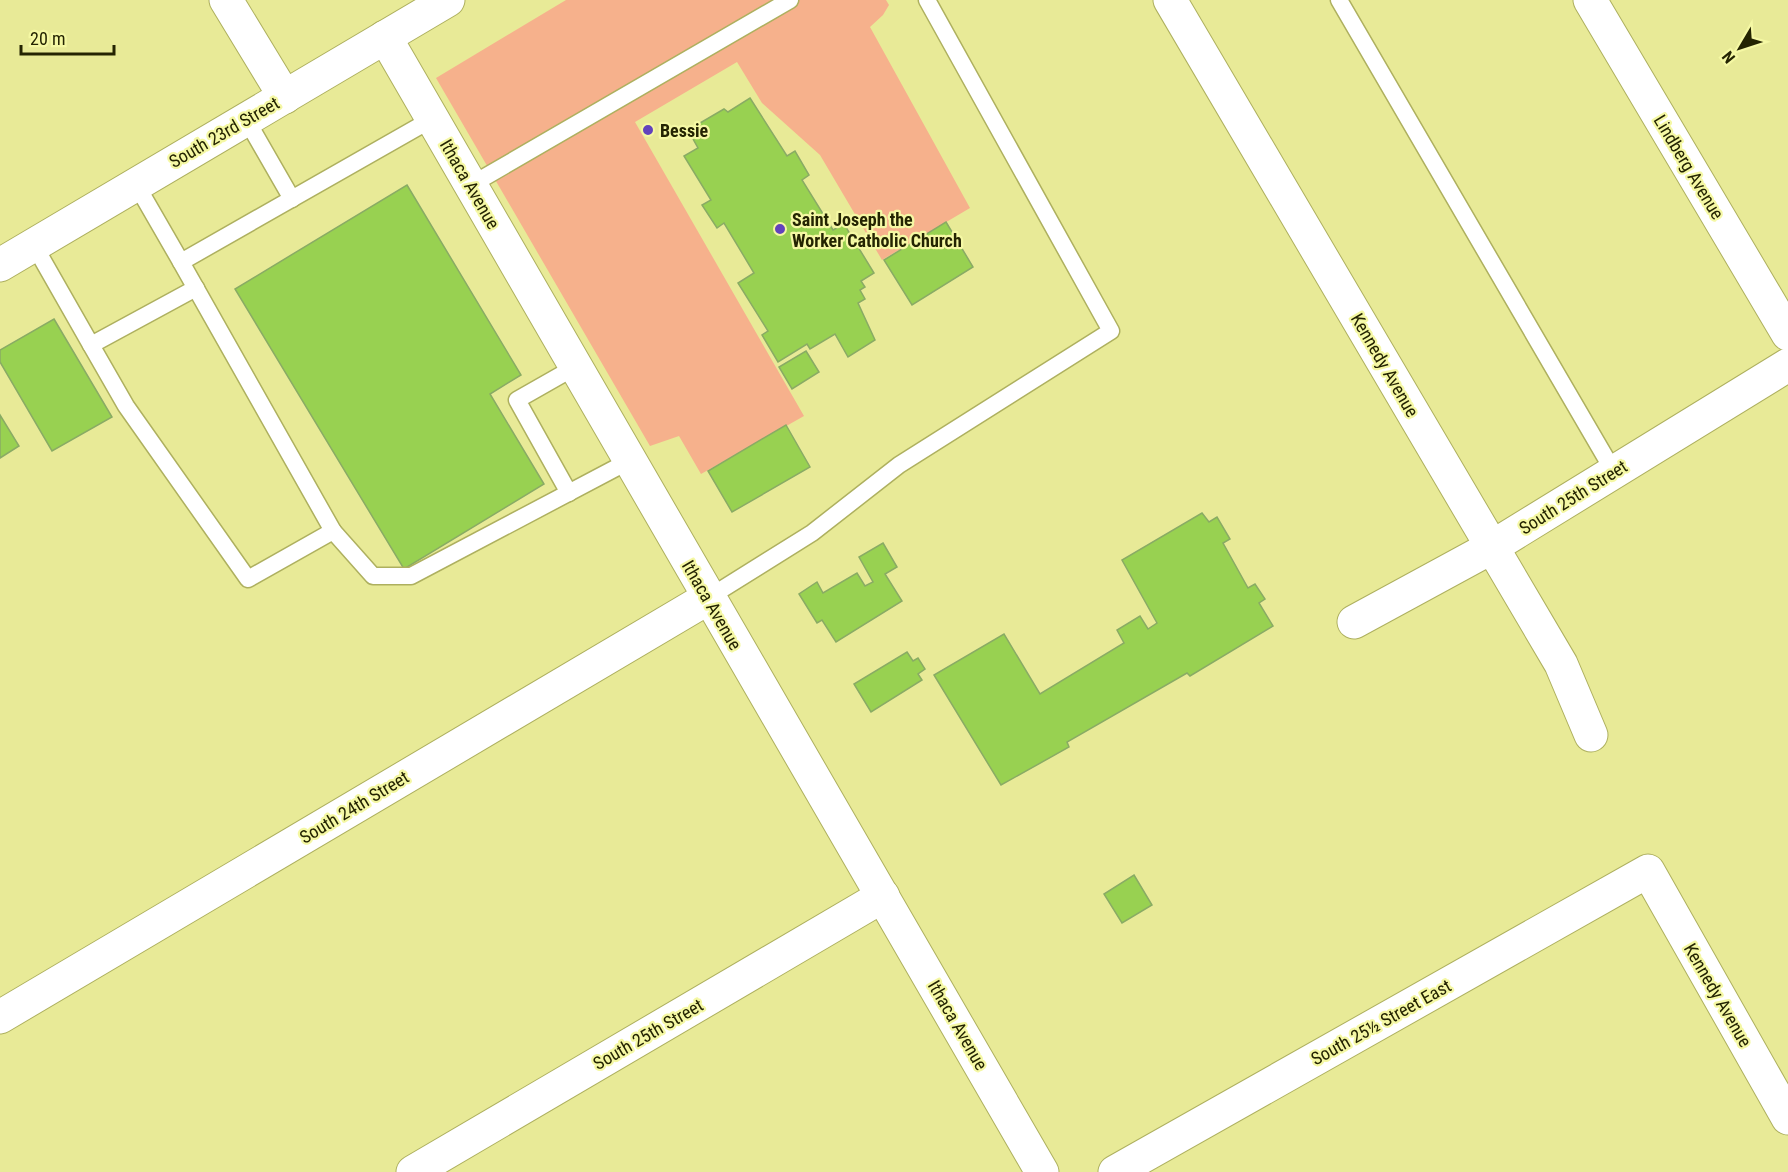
<svg xmlns="http://www.w3.org/2000/svg" width="1788" height="1172" viewBox="0 0 1788 1172" font-family="'Roboto Condensed',sans-serif">
	<style>
		.green { fill: #f6b18c }
		.building { fill: #98d151; stroke: #89ab64; stroke-width: 1.5 }
		.lines { fill: none; stroke-linecap: round; stroke-linejoin: round }
		.lane-casing { stroke: #aeb05f; stroke-width: 19 }
		.street-casing { stroke: #aeb05f; stroke-width: 35 }
		.primary-casing { stroke: #aeb05f; stroke-width: 35 }
		.lane { stroke: #fff; stroke-width: 16 }
		.street { stroke: #fff; stroke-width: 33 }
		.primary { stroke: #fff; stroke-width: 33 }
		.poi-dot { fill: #6243bc; stroke: #f5f8a4; stroke-width: 2 }
		.labels { text-anchor: middle; dominant-baseline: central; stroke-width: 4.5; stroke-linejoin: round; paint-order: stroke }
		.poi-label { font-size: 18px; font-weight: bold; fill: #242402; stroke: #f5f8a4; text-anchor: start }
		.street-label { font-size: 18px; fill: #242402; stroke: #f5f8a4 }
	</style>
	<rect width="100%" height="100%" fill="#e8ea97"/>
	<polygon class="green" points="566,0 886,0 889,5 883,15 870,27 970,208 882,260 820,155 762,103 737,62 635,122 804,416 701,474 679,436 650,446 436,78"/>
	<g class="building">
		<polygon points="750,98 787,156 795,151 809,175 802,180 833,230 844,224 874,273 861,281 865,287 860,290 865,299 858,303 875,340 848,357 835,334 810,349 807,344 778,362 762,335 768,331 738,283 754,273 724,223 717,228 702,205 711,200 684,156 698,148 688,130 724,109 728,112"/>
		<polygon points="407,185 521,375 490,394 544,484 404,569 235,289"/>
		<polygon points="946,222 973,267 912,305 884,260"/>
		<polygon points="54,319 112,417 52,451 0,362 0,350"/>
		<polygon points="806,351 819,372 792,389 779,367"/>
		<polygon points="0,415 19,446 0,458"/>
		<polygon points="786,425 810,467 732,512 708,471"/>
		<polygon points="1202,513 1209,522 1217,517 1230,539 1223,543 1248,588 1255,584 1265,599 1259,603 1273,626 1190,676 1187,673 1067,742 1069,747 1001,785 934,675 1004,634 1040,694 1124,643 1117,630 1140,616 1148,629 1157,623 1122,560"/>
		<polygon points="883,543 897,567 885,574 902,601 836,642 822,620 817,623 799,594 817,582 823,593 857,573 865,586 873,582 859,557"/>
		<polygon points="907,652 913,661 918,658 925,669 918,674 922,680 871,712 854,684"/>
		<polygon points="1134,875 1152,905 1122,923 1104,894"/>
	</g>
	<g class="lines">
		<g class="lane-casing">
			<g id="lane">
				<polyline points="1339,0 1614,472"/>
				<polyline points="246,119 292,199"/>
				<polyline points="136,184 181,262"/>
				<polyline points="471,185 790,0"/>
				<polyline points="34,245 91,345 196,288"/>
				<polyline points="91,345 126,406 248,579 333,531 181,262 432,119"/>
				<polyline points="569,493 517,400 575,367"/>
				<polyline points="333,531 373,576 411,576 629,461"/>
				<polyline points="708,598 812,533 899,465 1111,331 927,0"/>
			</g>
		</g>
		<g class="street-casing">
			<g id="street">
				<polyline points="226,0 285,97"/>
				<polyline points="1170,0 1561,664 1591,735"/>
				<polyline points="1590,0 1788,334"/>
				<polyline points="385,37 1042,1172"/>
				<polyline points="1354,622 1492,547 1788,365"/>
				<polyline points="0,1017 708,598"/>
				<polyline points="413,1172 883,896"/>
				<polyline points="1115,1172 1648,871 1788,1118"/>
			</g>
		</g>
		<g class="primary-casing">
			<polyline id="primary" points="0,265 448,0"/>
		</g>
		<use href="#lane" class="lane"/>
		<use href="#street" class="street"/>
		<use href="#primary" class="primary"/>
	</g>
	<g class="poi-dot">
		<circle cx="648" cy="130" r="6"/>
		<circle cx="780" cy="229" r="6"/>
	</g>
	<g class="labels">
		<g class="poi-label">
			<text x="660" y="130">Bessie</text>
			<text x="792" y="219">Saint Joseph the<tspan x="792" dy="21">Worker Catholic Church</tspan></text>
		</g>
		<g class="street-label">
			<text transform="translate(224 132) rotate(-30)">South 23rd Street</text>
			<text transform="translate(1689 167) rotate(59)">Lindberg Avenue</text>
			<text transform="translate(470 184) rotate(60)">Ithaca Avenue</text>
			<text transform="translate(1385 365) rotate(60)">Kennedy Avenue</text>
			<text transform="translate(1573 497) rotate(-32)">South 25th Street</text>
			<text transform="translate(712 605) rotate(60)">Ithaca Avenue</text>
			<text transform="translate(354 807) rotate(-31)">South 24th Street</text>
			<text transform="translate(1718 995) rotate(60)">Kennedy Avenue</text>
			<text transform="translate(1381 1022) rotate(-29)">South 25½ Street East</text>
			<text transform="translate(958 1025) rotate(60)">Ithaca Avenue</text>
			<text transform="translate(648 1034) rotate(-30)">South 25th Street</text>
		</g>
	</g>
	<g transform="translate(1740 48) rotate(231)" stroke="#f5f8a4" stroke-width="4.5" paint-order="stroke">
	<path d="M0-4.5L10 22L0 15L-10 22Z" fill="#242402"/>
	<text y="-9" font-size="16" font-weight="bold" text-anchor="middle" fill="#242402">N</text>
	</g>
	<path d="M21 45v9h93v-9" fill="none" stroke="#242402" stroke-width="3"/>
	<text x="30" y="45" font-size="18" fill="#242402" stroke="#f5f8a4" stroke-width="4.5" paint-order="stroke">20 m</text>
</svg>
